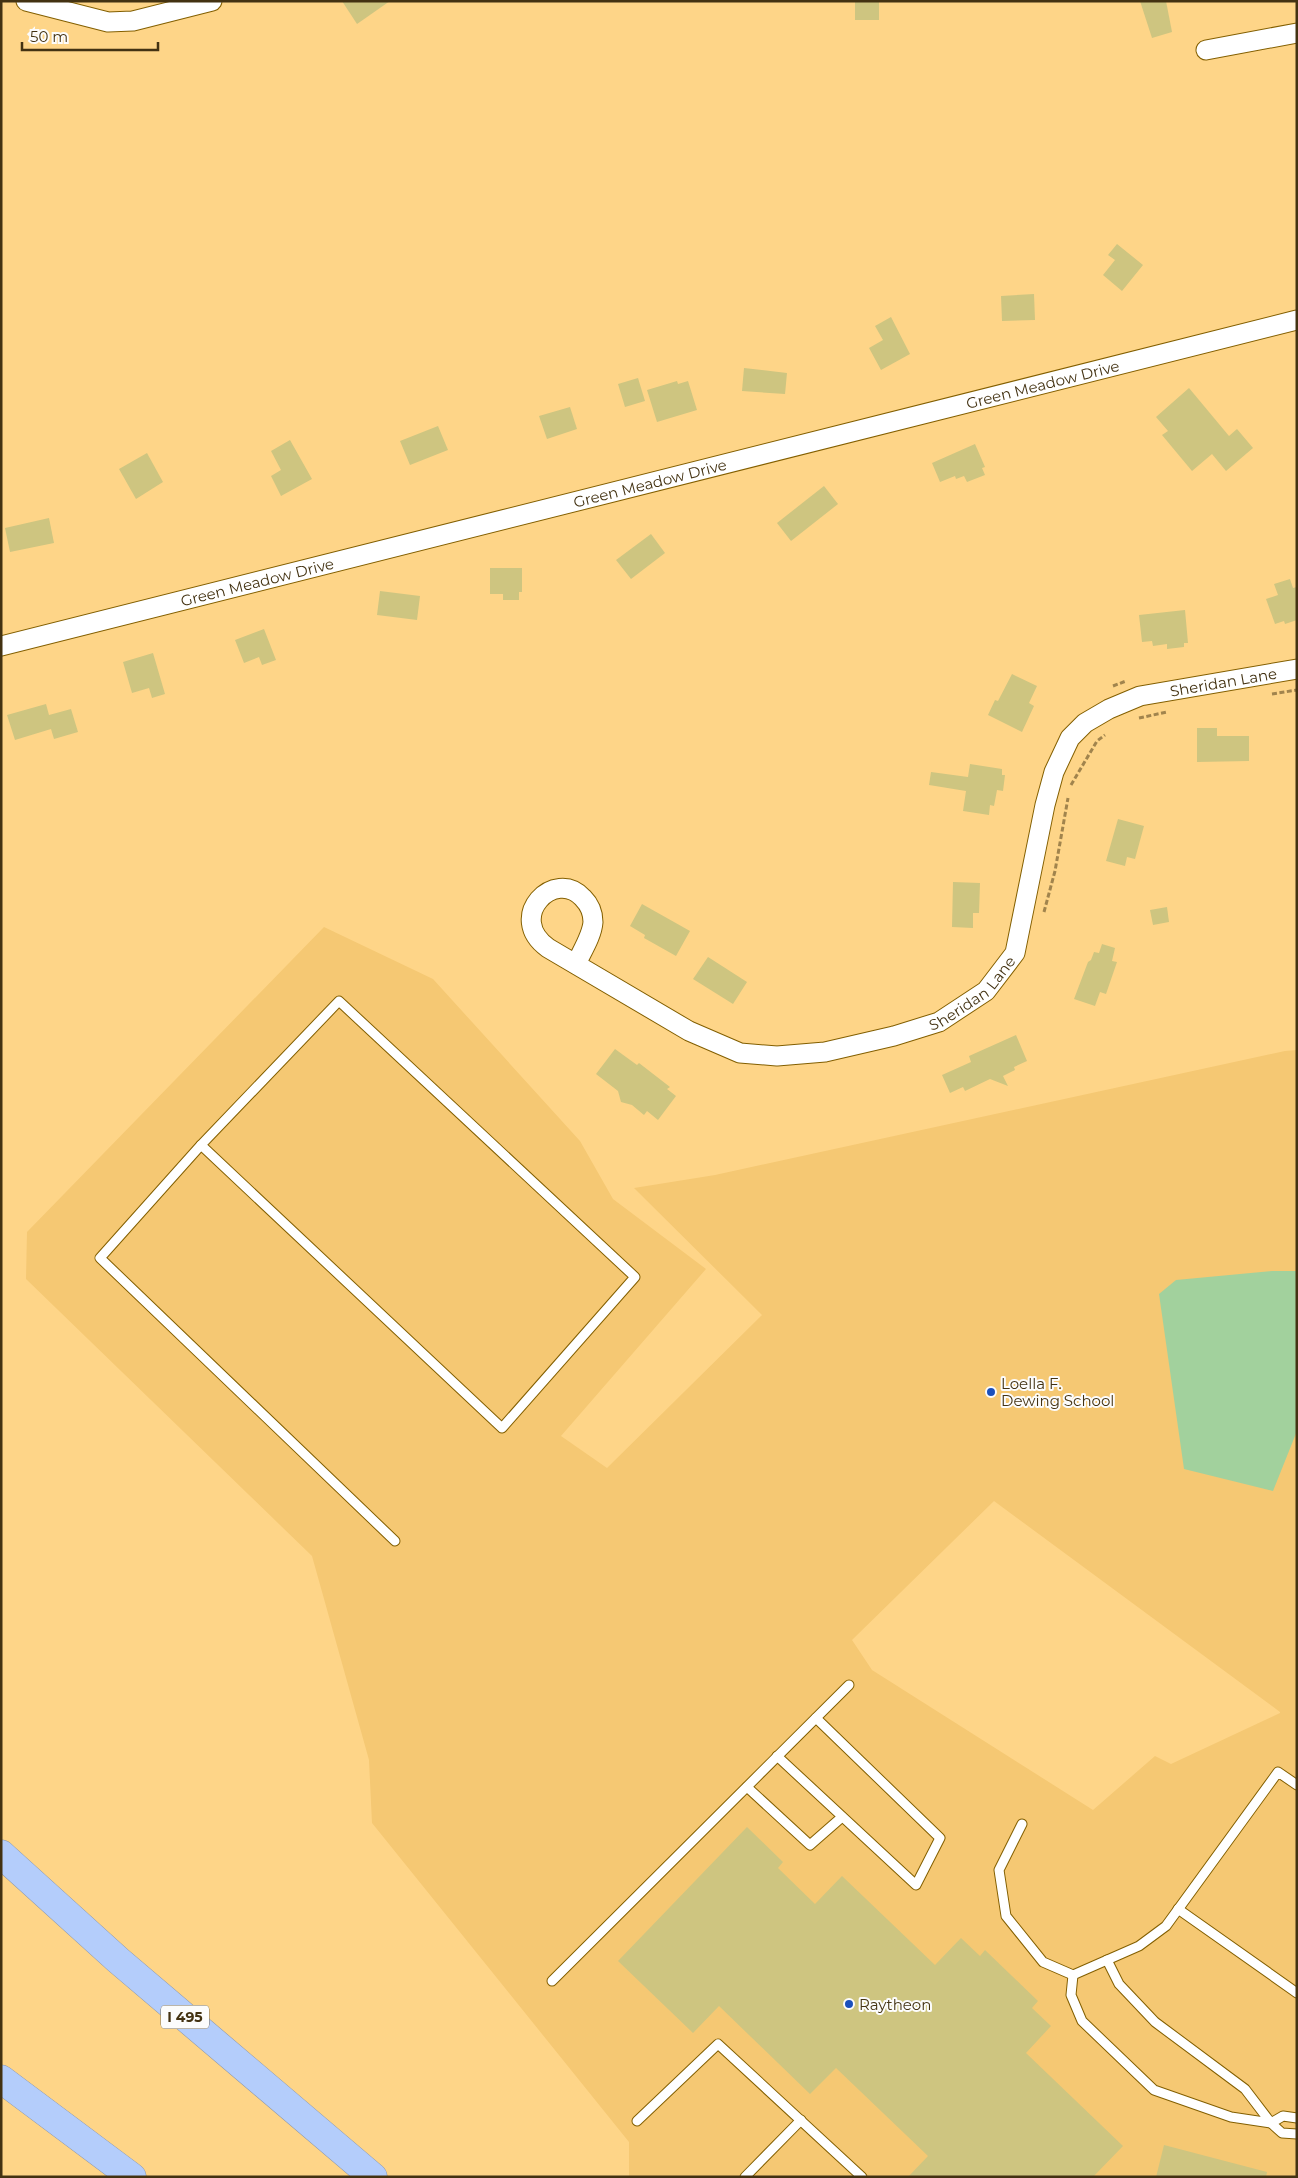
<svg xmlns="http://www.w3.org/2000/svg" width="1298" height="2178" viewBox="0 0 1298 2178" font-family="Montserrat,sans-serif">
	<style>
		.built { fill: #f5c873; fill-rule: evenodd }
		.green { fill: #a2d19d }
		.building { fill: #cec580 }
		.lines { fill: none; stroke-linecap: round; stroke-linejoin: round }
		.service-casing { stroke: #835f00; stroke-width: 11 }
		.minor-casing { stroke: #835f00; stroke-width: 21 }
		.motorway-casing { stroke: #8c97a9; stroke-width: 29 }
		.path { stroke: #a1844d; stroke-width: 3; stroke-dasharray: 5 2.5; stroke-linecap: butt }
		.service { stroke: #fff; stroke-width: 9 }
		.minor { stroke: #fff; stroke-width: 19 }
		.motorway { stroke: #b4cdfb; stroke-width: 28 }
		.poi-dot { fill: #1a50bc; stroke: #fcfcfc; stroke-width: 2 }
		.labels { text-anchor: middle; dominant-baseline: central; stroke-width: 4; stroke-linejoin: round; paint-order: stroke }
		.shield { fill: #fcfcfc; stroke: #7a6f58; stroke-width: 1 }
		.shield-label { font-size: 14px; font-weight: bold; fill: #433212 }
		.street-label { font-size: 15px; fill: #433212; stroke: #fcfcfc }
		.poi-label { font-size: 15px; fill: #433212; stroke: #fcfcfc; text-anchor: start }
	</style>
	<rect width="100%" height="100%" fill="#fed588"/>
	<path class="built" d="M 324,927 L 433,979 L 580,1141 L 613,1199 L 706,1269 L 561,1436 L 607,1468 L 762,1315 L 634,1188 L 715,1175 L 1285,1051 L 1297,1050 L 1297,2177 L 629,2177 L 629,2142 L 372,1823 L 369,1760 L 312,1556 L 26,1279 L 27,1232 ZM 994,1501 L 1280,1712 L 1280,1713 L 1171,1764 L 1155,1756 L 1093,1810 L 872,1670 L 852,1640 Z"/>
	<polygon class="green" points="1272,1271 1297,1271 1297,1431 1273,1491 1184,1469 1159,1294 1176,1280"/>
	<g class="building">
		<polygon points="342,1 390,1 357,24"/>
		<rect x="855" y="1" width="24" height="19"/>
		<polygon points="1140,1 1166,1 1172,32 1152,38"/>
		<polygon points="1117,244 1143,265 1122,291 1103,275 1115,260 1108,255"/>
		<polygon points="1034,294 1035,320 1002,321 1001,296"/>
		<polygon points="891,317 910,354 881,370 869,348 883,340 875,326"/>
		<polygon points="744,368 787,373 785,394 742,391"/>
		<polygon points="638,378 645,401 625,407 618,384"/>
		<polygon points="677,381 678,384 688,381 697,410 657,422 647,390"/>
		<polygon points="1189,388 1229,436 1237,429 1253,448 1226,471 1212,454 1192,471 1162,435 1168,431 1156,417"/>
		<polygon points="570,407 577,429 547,439 539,416"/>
		<polygon points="438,426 448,450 410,465 400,441"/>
		<polygon points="290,440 312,479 281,496 271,476 281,470 271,451"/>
		<polygon points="975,444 985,467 982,468 985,475 967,482 964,476 956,479 955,476 940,482 932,463"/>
		<polygon points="147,453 163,482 136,499 119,469"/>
		<polygon points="824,486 838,504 791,541 777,523"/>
		<polygon points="49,518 54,543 10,552 5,528"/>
		<polygon points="651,534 665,553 631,579 616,560"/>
		<polygon points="490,568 522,568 522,592 519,592 519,600 503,600 503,594 490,594"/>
		<polygon points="1290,579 1293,588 1297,587 1297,620 1285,624 1284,621 1275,624 1266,599 1278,595 1274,584"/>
		<polygon points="380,591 420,596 417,620 377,615"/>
		<polygon points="1185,610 1188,643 1184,643 1184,647 1167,649 1167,644 1153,646 1152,641 1142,642 1139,615"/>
		<polygon points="264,629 276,660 262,665 259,657 244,663 235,640"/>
		<polygon points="153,653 165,694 152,698 149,688 132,693 123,662"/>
		<polygon points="1012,674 1037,686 1029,703 1034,706 1022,732 988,715 995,700 998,701"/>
		<polygon points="46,704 49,715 71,709 78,732 54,739 51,729 15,740 7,715"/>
		<polygon points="1197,728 1217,728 1217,736 1249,736 1249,761 1197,762"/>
		<polygon points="970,764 1002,769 1002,775 1005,775 1003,791 997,790 994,806 990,805 989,815 963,811 966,791 929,785 931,772 968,777"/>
		<polygon points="1118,819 1144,826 1135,859 1127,857 1125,866 1106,861"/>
		<polygon points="953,882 980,883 979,913 973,913 973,928 952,927"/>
		<polygon points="642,904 690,931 676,956 644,938 645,935 630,926"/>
		<polygon points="1167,907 1169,922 1153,925 1150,910"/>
		<polygon points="1102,944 1115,948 1112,961 1117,962 1106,994 1100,992 1095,1006 1074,999 1088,962 1091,960 1094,952 1099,953"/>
		<polygon points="708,957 747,982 733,1004 693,979"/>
		<polygon points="1016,1035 1027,1061 1014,1067 1015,1070 1003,1076 1008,1086 990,1079 965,1091 963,1087 950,1093 942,1075 971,1062 969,1056"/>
		<polygon points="615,1049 637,1065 639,1063 670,1087 667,1089 676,1096 658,1120 647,1111 644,1115 632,1105 621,1102 618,1091 596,1074"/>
		<polygon points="747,1827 783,1862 778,1868 815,1904 842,1876 935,1965 961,1938 980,1956 985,1950 1038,2001 1032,2008 1051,2026 1026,2053 1123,2146 1093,2177 908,2177 928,2156 836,2068 810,2094 719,2006 693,2033 618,1961"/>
		<polygon points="1164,2145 1267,2172 1266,2177 1156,2177"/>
	</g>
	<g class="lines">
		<g class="service-casing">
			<g id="service">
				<polygon points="339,1001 635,1277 502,1428 201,1145"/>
				<polyline points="201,1145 100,1258 395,1541"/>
				<polyline points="777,1756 916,1885 940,1838 816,1718"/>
				<polyline points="747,1787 810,1845 842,1817"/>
				<polyline points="1022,1824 999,1870 1006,1916 1043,1962 1073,1975 1139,1946 1166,1926 1278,1772 1297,1785"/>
				<polyline points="1178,1909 1297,1993"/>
				<polyline points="1107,1960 1119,1984 1155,2022 1245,2089 1271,2123 1282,2133 1297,2134"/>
				<polyline points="1073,1975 1071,1995 1082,2021 1154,2090 1231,2117 1271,2123 1283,2116 1297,2118"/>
				<polyline points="552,1981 849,1685"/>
				<polyline points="637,2121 718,2044 862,2177"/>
				<polyline points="745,2177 801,2120"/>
			</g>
		</g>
		<g class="minor-casing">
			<g id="minor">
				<polyline points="26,1 108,22 133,21 212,1"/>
				<polyline points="1206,50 1297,33"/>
				<path id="s1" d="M 1,646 L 1297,320"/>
				<path id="s2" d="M 576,964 C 582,951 592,936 593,922 C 593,912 589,904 583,898 C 555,867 505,917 548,948 L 689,1031 L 740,1053 L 777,1056 L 825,1052 L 894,1036 L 939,1022 L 986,991 L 1015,953 L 1045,805 L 1054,772 L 1070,738 L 1085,723 L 1109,709 L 1140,696 L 1297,669"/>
			</g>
		</g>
		<g class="motorway-casing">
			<g id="motorway">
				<polyline points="1,1854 118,1960 373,2177"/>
				<polyline points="1,2079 132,2177"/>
			</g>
		</g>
		<g class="path">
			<polyline points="1113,686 1126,681"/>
			<polyline points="1272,694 1297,690"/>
			<polyline points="1139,718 1167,712"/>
			<polyline points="1071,785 1097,741 1105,735"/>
			<polyline points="1044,912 1055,871 1068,798"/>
		</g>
		<use href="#service" class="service"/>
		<use href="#minor" class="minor"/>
		<use href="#motorway" class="motorway"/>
	</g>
	<g class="poi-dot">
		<circle cx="991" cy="1392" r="5"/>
		<circle cx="849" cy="2004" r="5"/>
	</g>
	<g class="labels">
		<rect class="shield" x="161" y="2005.5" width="48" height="23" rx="4"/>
		<g class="shield-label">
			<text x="185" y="2017">I 495</text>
		</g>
		<g class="street-label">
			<text stroke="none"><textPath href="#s1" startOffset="1074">Green Meadow Drive</textPath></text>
			<text stroke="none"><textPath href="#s1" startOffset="669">Green Meadow Drive</textPath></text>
			<text stroke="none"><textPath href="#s1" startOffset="264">Green Meadow Drive</textPath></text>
			<text stroke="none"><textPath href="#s2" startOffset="1095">Sheridan Lane</textPath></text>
			<text stroke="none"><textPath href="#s2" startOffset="645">Sheridan Lane</textPath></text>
		</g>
		<g class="poi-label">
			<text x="1001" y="1383">Loella F.<tspan x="1001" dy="17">Dewing School</tspan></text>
			<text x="859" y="2004">Raytheon</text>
		</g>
	</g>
	<rect width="1298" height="2178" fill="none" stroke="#433212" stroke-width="5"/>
	<path d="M22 42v8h136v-8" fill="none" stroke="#433212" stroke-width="2.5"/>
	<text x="30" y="42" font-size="15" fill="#433212" stroke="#fcfcfc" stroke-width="4" paint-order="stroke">50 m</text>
</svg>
